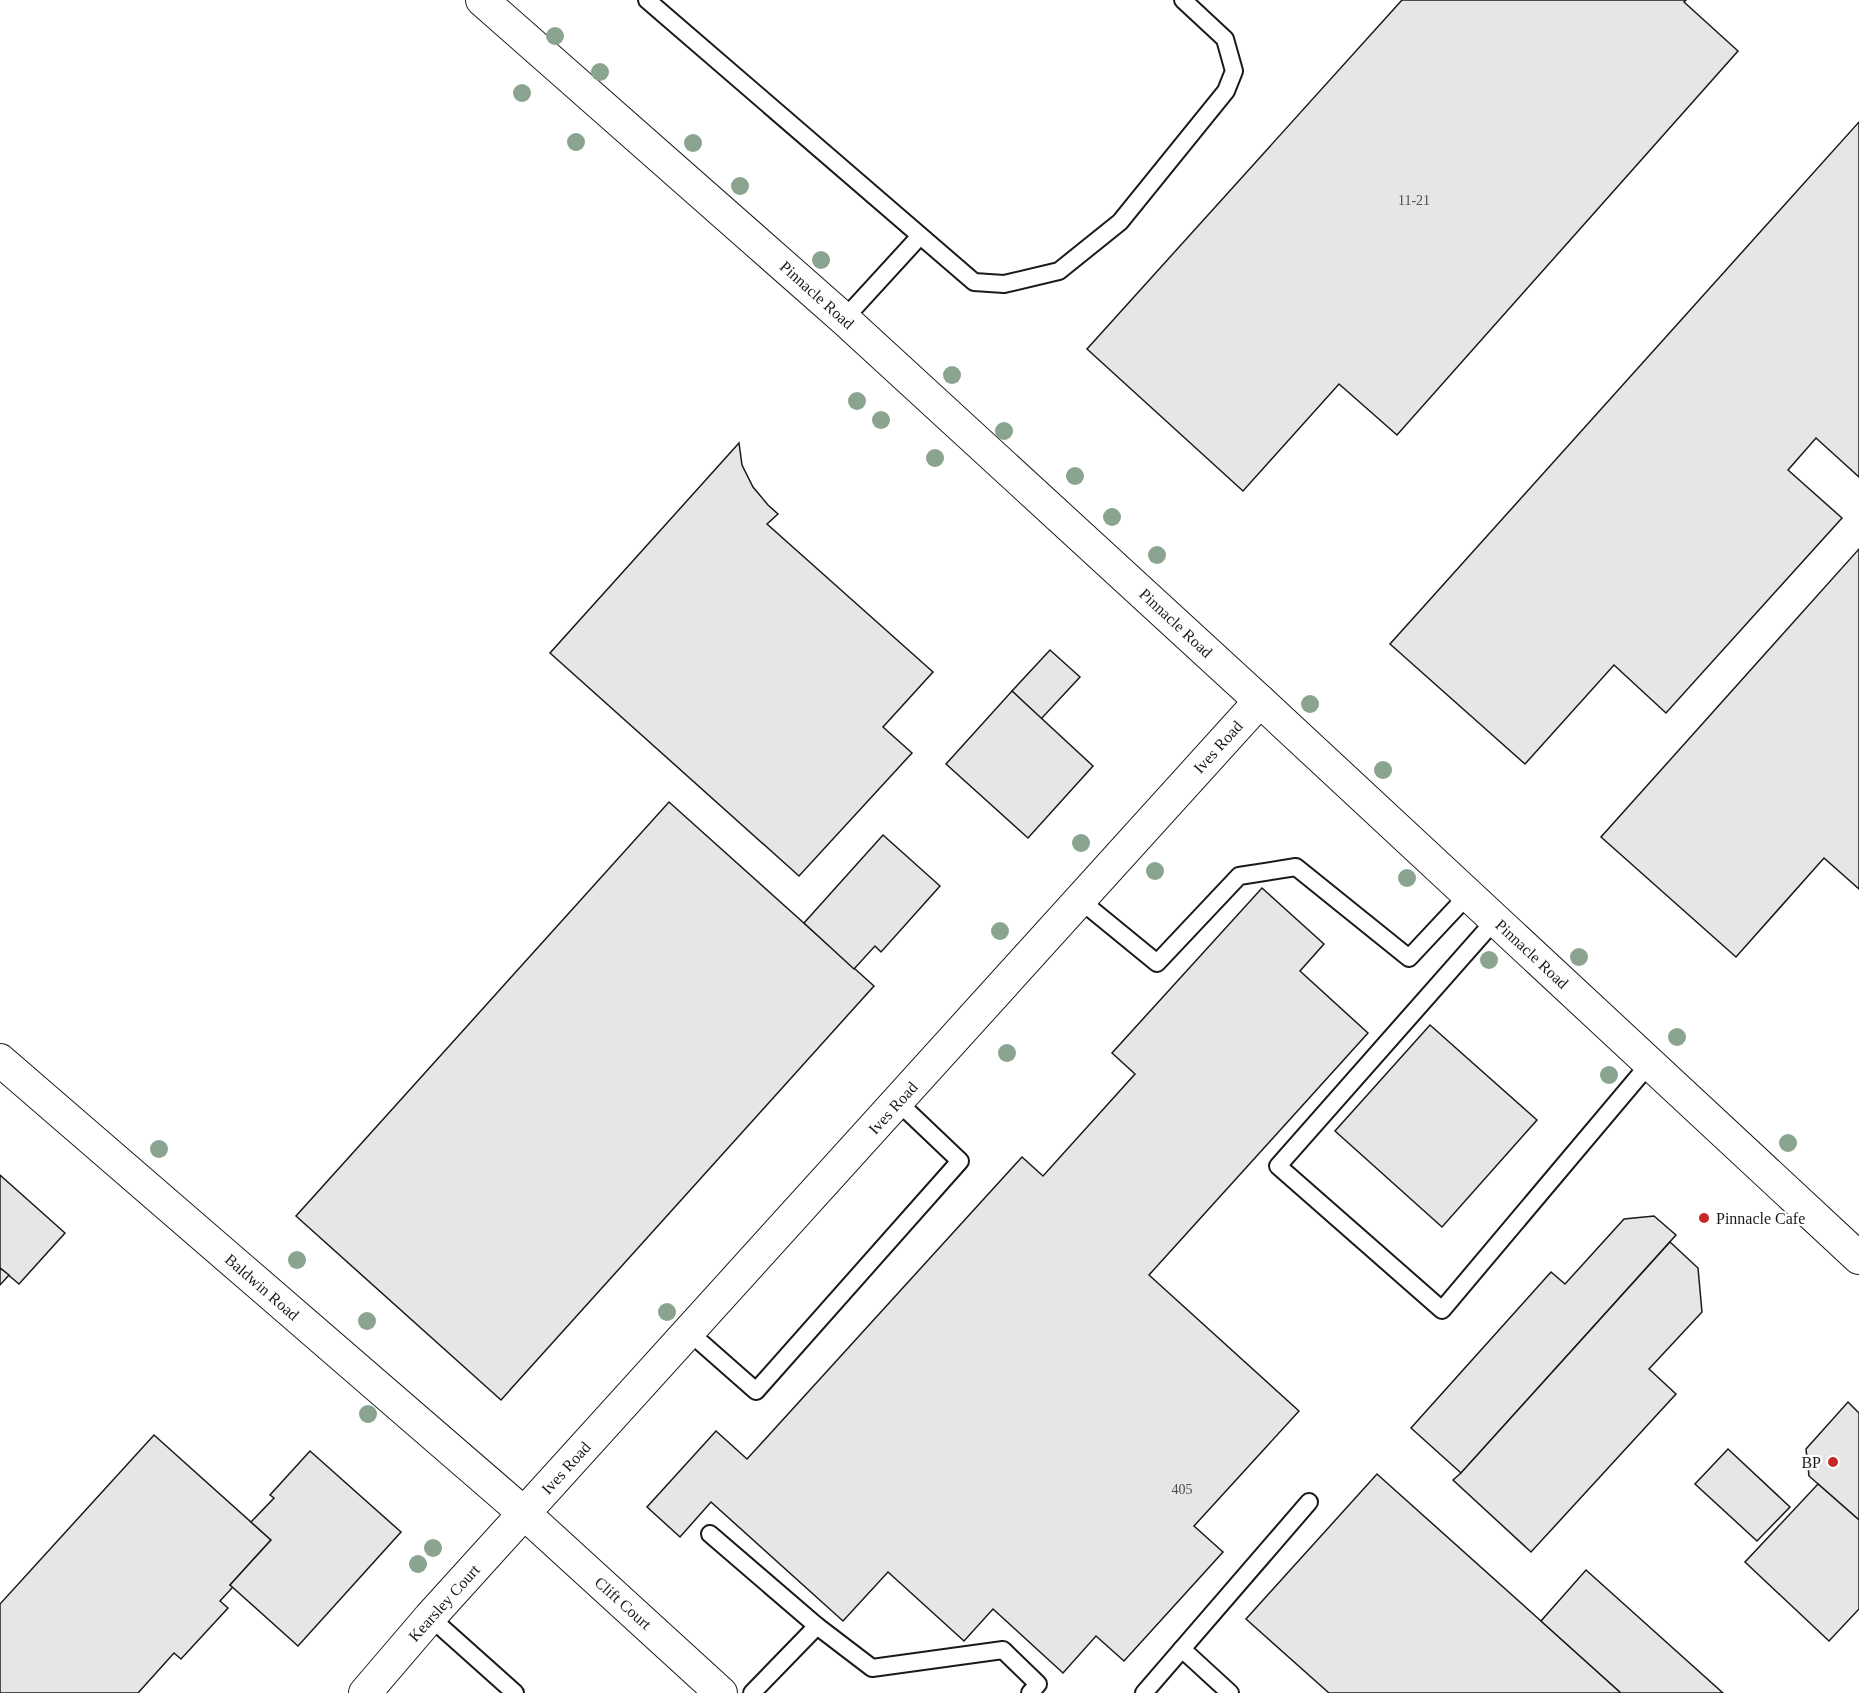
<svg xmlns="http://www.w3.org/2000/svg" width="1859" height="1693" viewBox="0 0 1859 1693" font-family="'Times New Roman',serif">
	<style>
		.building { fill: #e6e6e6; stroke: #1a1a1a; stroke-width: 1.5 }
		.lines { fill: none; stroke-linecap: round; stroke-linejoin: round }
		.lane-casing { stroke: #1a1a1a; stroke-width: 20 }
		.street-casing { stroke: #1a1a1a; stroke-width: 34 }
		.lane { stroke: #fff; stroke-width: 16 }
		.street { stroke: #fff; stroke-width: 32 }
		.tree { fill: #8aa48f }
		.poi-dot { fill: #c62828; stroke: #fff; stroke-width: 2 }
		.labels { text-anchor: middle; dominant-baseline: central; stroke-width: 4.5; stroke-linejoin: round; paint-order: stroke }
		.number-label { font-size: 14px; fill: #4d4d4d }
		.street-label { font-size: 16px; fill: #1a1a1a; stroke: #fff }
		.poi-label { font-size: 16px; fill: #1a1a1a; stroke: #fff; text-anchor: start }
	</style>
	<rect width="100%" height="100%" fill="#fff"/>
	<g class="building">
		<polygon points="1402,0 1686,0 1684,2 1738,51 1397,435 1339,384 1243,491 1087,349"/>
		<polygon points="1859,122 1859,477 1816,438 1788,470 1842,518 1666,713 1614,665 1525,764 1390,644"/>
		<polygon points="739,443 742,465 753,487 768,505 778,514 767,524 933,672 883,727 912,753 799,876 550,653"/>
		<polygon points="1859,549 1859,889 1824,858 1736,957 1601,837"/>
		<polygon points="1050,650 1080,677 1041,719 1012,691"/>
		<polygon points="1012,691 1093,766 1028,838 946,764"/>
		<polygon points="669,802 874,986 501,1400 296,1216"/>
		<polygon points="883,835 940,886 881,952 875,946 854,969 804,923"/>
		<polygon points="1262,888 1324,944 1300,971 1368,1033 1149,1275 1299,1411 1194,1526 1223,1552 1124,1661 1096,1636 1063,1673 993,1609 964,1641 888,1572 843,1621 711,1502 680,1537 647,1507 716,1431 747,1459 1022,1157 1043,1176 1135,1074 1112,1053"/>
		<polygon points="1430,1025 1537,1120 1442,1227 1335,1131"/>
		<polygon points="0,1175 65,1233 19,1284 0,1268"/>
		<polygon points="1654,1216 1676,1235 1461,1473 1411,1428 1551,1272 1565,1284 1624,1219"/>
		<polygon points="1670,1242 1698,1268 1702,1312 1649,1369 1676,1394 1531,1552 1453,1480 1461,1473"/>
		<polygon points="0,1268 9,1275 0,1285"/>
		<polygon points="1848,1402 1859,1413 1859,1520 1809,1476 1806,1449"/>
		<polygon points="154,1435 271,1540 230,1585 233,1587 220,1601 228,1608 181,1659 174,1653 138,1693 0,1693 0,1604"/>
		<polygon points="1728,1449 1790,1507 1757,1541 1695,1484"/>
		<polygon points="310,1451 401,1532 298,1646 230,1585 271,1540 251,1522 274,1498 270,1495"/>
		<polygon points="1377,1474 1541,1621 1621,1693 1329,1693 1246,1619"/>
		<polygon points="1818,1484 1859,1520 1859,1609 1829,1641 1745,1562"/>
		<polygon points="1586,1570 1723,1693 1621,1693 1541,1621"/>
	</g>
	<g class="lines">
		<g class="lane-casing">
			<g id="lane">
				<polyline points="647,0 974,282 1004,284 1059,271 1120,222 1226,91 1234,71 1225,39 1183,0"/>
				<polyline points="844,319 920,236"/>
				<polyline points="1080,900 1157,963 1239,876 1296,867 1409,958 1468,895"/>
				<polyline points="1496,919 1278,1166 1442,1310 1650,1063"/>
				<polyline points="689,1332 756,1391 960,1161 898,1102"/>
				<polyline points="710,1534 817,1626 872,1668 1003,1650 1038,1684 1030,1693"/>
				<polyline points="430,1617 515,1693"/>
				<polyline points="1182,1649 1230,1693"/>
				<polyline points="752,1693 817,1626"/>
				<polyline points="1144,1693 1309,1502"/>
			</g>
		</g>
		<g class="street-casing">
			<g id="street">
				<polyline points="482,0 844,319 1260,701 1859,1258"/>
				<polyline points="0,1060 525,1514 721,1693"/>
				<polyline points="365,1693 430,1617 1260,701"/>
			</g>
		</g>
		<use href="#lane" class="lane"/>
		<use href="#street" class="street"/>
	</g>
	<g class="tree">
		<circle cx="555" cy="36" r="9"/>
		<circle cx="600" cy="72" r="9"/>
		<circle cx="522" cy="93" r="9"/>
		<circle cx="576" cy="142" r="9"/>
		<circle cx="693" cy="143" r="9"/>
		<circle cx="740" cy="186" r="9"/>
		<circle cx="821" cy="260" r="9"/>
		<circle cx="952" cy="375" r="9"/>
		<circle cx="857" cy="401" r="9"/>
		<circle cx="881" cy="420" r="9"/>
		<circle cx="1004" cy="431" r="9"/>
		<circle cx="935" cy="458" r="9"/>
		<circle cx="1075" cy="476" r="9"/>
		<circle cx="1112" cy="517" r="9"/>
		<circle cx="1157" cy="555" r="9"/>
		<circle cx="1310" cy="704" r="9"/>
		<circle cx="1383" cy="770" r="9"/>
		<circle cx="1081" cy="843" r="9"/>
		<circle cx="1155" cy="871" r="9"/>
		<circle cx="1407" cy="878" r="9"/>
		<circle cx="1000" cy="931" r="9"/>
		<circle cx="1579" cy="957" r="9"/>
		<circle cx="1489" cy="960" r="9"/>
		<circle cx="1677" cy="1037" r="9"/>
		<circle cx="1007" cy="1053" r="9"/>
		<circle cx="1609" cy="1075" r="9"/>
		<circle cx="1788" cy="1143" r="9"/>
		<circle cx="159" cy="1149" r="9"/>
		<circle cx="297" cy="1260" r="9"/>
		<circle cx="667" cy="1312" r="9"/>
		<circle cx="367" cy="1321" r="9"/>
		<circle cx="368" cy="1414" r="9"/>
		<circle cx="433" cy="1548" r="9"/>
		<circle cx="418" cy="1564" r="9"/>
	</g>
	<g class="poi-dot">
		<circle cx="1704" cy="1218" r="6"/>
		<circle cx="1833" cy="1462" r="6"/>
	</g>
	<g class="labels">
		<g class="number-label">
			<text x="1414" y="200">11-21</text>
			<text x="1182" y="1489">405</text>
		</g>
		<g class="street-label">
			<text transform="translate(817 295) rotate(42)">Pinnacle Road</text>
			<text transform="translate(1176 623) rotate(43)">Pinnacle Road</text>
			<text transform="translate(1218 747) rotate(-48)">Ives Road</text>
			<text transform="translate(1532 954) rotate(43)">Pinnacle Road</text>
			<text transform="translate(893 1108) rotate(-48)">Ives Road</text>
			<text transform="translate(262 1287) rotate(41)">Baldwin Road</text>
			<text transform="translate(566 1468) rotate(-48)">Ives Road</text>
			<text transform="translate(444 1603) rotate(-48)">Kearsley Court</text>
			<text transform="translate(623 1603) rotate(42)">Clift Court</text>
		</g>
		<g class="poi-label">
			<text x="1716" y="1218">Pinnacle Cafe</text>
			<text x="1821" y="1462" text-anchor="end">BP</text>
		</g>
	</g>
</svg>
